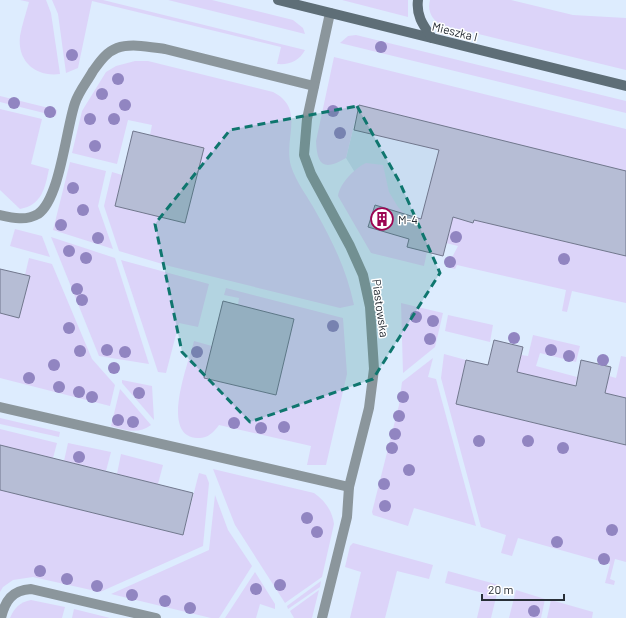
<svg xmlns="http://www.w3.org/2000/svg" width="626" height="618" viewBox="0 0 626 618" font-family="Barlow,sans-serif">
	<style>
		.built { fill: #caddf2 }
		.green { fill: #dcd4f9 }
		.building { fill: #b6bdd5; stroke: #71778d }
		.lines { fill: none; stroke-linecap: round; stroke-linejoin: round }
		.lane { stroke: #8b969c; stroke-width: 10 }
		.street { stroke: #8b969c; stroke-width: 10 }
		.secondary { stroke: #5e6e77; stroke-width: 10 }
		.tree { fill: #9185c1 }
		.marked { fill: #0f766e; fill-opacity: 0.2; stroke: #0f766e; stroke-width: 3; stroke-dasharray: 8 5; stroke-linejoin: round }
		.labels { text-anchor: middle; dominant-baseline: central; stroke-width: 3; stroke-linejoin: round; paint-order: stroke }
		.street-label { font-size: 12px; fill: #282f37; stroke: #fff }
		.poi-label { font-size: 12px; fill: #282f37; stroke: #fff; text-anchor: start }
	</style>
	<rect width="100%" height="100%" fill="#ddecfe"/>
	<polygon class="built" points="359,105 433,123 626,171 473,223 453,217 450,231 403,218 375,205 346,158"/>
	<g class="green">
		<path d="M 20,0 L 46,0 L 51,13 L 60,74 C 36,77 17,62 20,36 C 22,25 26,13 29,2 Z"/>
		<path d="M 52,0 L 103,0 L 305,50 C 299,61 290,65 277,64 L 281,47 L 92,1 L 78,68 L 66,73 L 58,14 Z"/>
		<polygon points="168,0 212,0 261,12 293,20 303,28 305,34"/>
		<polygon points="342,0 408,0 408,17"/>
		<path d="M 430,0 L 511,0 L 573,15 L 626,18 L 626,70 L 442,25 C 432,20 427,11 430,0 Z"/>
		<polygon points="356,35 626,101 626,113 340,43 348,36"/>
		<path d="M 334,57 L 626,129 L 626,171 L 445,126 L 439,150 L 427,148 L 433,123 L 359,105 L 346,158 C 324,171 317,166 316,141 Z"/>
		<path d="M 135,61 L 148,61 L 273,92 C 306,109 283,138 291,166 C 296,182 308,197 316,212 C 333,242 347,271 354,305 L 340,308 L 169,266 L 119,251 L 104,206 L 112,172 L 122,175 L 115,206 L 185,223 L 204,149 L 150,135 L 152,125 L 128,120 L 117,164 L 72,153 L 82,111 L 106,72 L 116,66 Z"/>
		<polygon points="0,96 57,110 56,116 0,102"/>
		<path d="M 0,109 L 42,119 L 31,164 L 49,169 C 45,188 42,205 20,209 L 0,190 Z"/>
		<polygon points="70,162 106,171 98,206 113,249 53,230"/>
		<path d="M 366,163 L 383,165 L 389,192 L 398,207 L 406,215 L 427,252 L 424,266 L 371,253 L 338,196 C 340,183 355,168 366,163 Z"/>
		<polygon points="453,217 473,223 474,219 626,256 626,303 572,291 567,312 562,311 566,290 457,265 455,269 447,267 458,246 446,243"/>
		<polygon points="15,229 42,236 50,257 10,246"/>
		<polygon points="51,237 115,258 149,364 99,356"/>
		<polygon points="29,258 52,264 92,359 115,385 110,406 0,378 0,313 19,317 30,277 25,275"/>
		<polygon points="121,260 209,284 198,327 179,323 166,373 158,372"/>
		<path d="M 226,288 L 343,318 L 347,374 L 326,465 L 307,465 L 311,446 L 219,425 C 213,433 207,439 197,438 C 159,436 189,362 194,341 L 212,346 L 204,378 L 276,395 L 294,319 L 238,305 L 239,298 L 224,295 Z"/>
		<polygon points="401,303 443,313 435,347 403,373"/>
		<polygon points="448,315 493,325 490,342 445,331"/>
		<polygon points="533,335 580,346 576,362 540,353 536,366 577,377 575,386 517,372 521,355 528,356"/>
		<polygon points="444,354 466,360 456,404 626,445 626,562 615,559 610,579 615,581 614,585 605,583 610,564 518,538 512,556 501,553 506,535 481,527 441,378"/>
		<polygon points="621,356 626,357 626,398 605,393 609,376 616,378"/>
		<polygon points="433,358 428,377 436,379 476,526 414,508 408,526 373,515 372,512 399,405 402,382"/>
		<polygon points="122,380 152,386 154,420 122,383"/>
		<path d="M 120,389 L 151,425 C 138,435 125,430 111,426 Z"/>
		<polygon points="0,418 60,432 59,437 0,424"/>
		<polygon points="0,429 57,443 53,458 0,445"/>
		<polygon points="68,443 111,452 106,471 64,461"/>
		<polygon points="121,454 163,465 158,484 117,474"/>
		<path d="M 213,469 L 314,493 C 325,501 332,510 334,524 L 322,577 L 285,603 L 235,525 Z"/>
		<polygon points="199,473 206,475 209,483 203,546 100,592 33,577 13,580 3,587 0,592 0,490 183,535"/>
		<polygon points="215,495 228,530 252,566 219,618 211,618 111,594 209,550"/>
		<polygon points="353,543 433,565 429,579 397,571 385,618 350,618 361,572 345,567 350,546"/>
		<polygon points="448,571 499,585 491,618 477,618 483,593 445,583"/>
		<polygon points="255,572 275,604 275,609 260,604 256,618 225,618"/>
		<polygon points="321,581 320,587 288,609 287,606"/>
		<polygon points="319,590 312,618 294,618 290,611"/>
		<polygon points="516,590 545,599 541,618 509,618"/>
		<path d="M 31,600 L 65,607 L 62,618 L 10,618 C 14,608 20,602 31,600 Z"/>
		<polygon points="551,600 593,612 592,618 547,618"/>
		<polygon points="74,609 110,618 72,618"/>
	</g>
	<g class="building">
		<polygon points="359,105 626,171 626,256 474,220 473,223 453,217 443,256 407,247 409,239 368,227 375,205 421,219 439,150 354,130"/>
		<polygon points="133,131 204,148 185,223 115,206"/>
		<polygon points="0,269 30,276 19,318 0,313"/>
		<polygon points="223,301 294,319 276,395 204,378"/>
		<polygon points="494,340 523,347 517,372 576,386 581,360 611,367 605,393 626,398 626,445 456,404 466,360 488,365"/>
		<polygon points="0,445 193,493 183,535 0,490"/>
	</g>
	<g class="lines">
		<polyline class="lane" points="322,618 347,517 349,487 369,408 374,369 370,307 363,275 350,246 311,174 304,155 307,119 330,13"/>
		<g class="street">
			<path d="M 0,215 C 13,218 26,221 38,214 C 60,199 66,129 75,103 C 79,91 87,82 93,71 C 99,63 106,52 117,48 C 131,43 150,47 165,49 L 314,86"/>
			<polyline points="0,407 349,487"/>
			<path d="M 1,618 C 5,601 12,590 31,589 L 156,618"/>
		</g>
		<g class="secondary">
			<polyline points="278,0 626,86"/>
			<path d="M 418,0 C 416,16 423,25 432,38"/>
		</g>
	</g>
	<g class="tree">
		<circle cx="381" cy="47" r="6"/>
		<circle cx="72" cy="55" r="6"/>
		<circle cx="118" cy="79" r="6"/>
		<circle cx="102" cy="94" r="6"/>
		<circle cx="14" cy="103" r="6"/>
		<circle cx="125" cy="105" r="6"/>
		<circle cx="333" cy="111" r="6"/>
		<circle cx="50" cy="112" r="6"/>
		<circle cx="90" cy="119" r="6"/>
		<circle cx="114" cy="119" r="6"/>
		<circle cx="340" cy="133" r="6"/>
		<circle cx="95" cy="146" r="6"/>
		<circle cx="73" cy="188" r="6"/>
		<circle cx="83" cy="210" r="6"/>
		<circle cx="61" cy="225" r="6"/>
		<circle cx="456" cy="237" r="6"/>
		<circle cx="98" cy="238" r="6"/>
		<circle cx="69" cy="251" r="6"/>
		<circle cx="86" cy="258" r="6"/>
		<circle cx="564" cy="259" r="6"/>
		<circle cx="450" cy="262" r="6"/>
		<circle cx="77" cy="289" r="6"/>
		<circle cx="82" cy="300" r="6"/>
		<circle cx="416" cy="317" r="6"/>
		<circle cx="433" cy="321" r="6"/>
		<circle cx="333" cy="326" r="6"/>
		<circle cx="69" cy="328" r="6"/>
		<circle cx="514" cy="338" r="6"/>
		<circle cx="430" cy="339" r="6"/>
		<circle cx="107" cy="350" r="6"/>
		<circle cx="551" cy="350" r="6"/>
		<circle cx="80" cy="351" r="6"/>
		<circle cx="125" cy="352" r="6"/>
		<circle cx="197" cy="352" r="6"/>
		<circle cx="569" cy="356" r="6"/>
		<circle cx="603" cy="360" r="6"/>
		<circle cx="54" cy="365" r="6"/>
		<circle cx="114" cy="368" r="6"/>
		<circle cx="29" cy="378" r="6"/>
		<circle cx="59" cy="387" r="6"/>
		<circle cx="79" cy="392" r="6"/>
		<circle cx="139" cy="393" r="6"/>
		<circle cx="92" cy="397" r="6"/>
		<circle cx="403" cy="397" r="6"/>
		<circle cx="399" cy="416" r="6"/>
		<circle cx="118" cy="420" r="6"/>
		<circle cx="133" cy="422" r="6"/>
		<circle cx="234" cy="423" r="6"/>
		<circle cx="284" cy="427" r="6"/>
		<circle cx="261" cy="428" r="6"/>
		<circle cx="395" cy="434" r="6"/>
		<circle cx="479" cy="441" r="6"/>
		<circle cx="528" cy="441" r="6"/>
		<circle cx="392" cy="448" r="6"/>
		<circle cx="563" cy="448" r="6"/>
		<circle cx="79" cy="457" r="6"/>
		<circle cx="409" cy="470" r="6"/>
		<circle cx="384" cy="484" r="6"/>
		<circle cx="385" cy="506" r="6"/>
		<circle cx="307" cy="518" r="6"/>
		<circle cx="612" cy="530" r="6"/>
		<circle cx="317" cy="532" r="6"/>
		<circle cx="557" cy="542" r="6"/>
		<circle cx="604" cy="559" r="6"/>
		<circle cx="40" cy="571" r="6"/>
		<circle cx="67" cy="579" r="6"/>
		<circle cx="280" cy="585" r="6"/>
		<circle cx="97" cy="586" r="6"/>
		<circle cx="256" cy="589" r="6"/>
		<circle cx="132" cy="595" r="6"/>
		<circle cx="165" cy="601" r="6"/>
		<circle cx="190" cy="608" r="6"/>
		<circle cx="534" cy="611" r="6"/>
	</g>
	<path class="marked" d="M 357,106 L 400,183 L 440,273 L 373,379 L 250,422 L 182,352 L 155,224 L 230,130 Z"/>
	<defs>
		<g id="building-ring" transform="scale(1.15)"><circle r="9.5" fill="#fff" stroke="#9c0552" stroke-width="1.5"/><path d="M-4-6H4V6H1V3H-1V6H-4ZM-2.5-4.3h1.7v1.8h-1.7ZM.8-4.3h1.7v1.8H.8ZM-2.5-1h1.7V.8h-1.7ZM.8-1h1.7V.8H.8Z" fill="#9c0552"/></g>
	</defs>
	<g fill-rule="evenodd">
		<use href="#building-ring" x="382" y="219"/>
	</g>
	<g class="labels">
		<g class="street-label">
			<text transform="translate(455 31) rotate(14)">Mieszka I</text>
			<text transform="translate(381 308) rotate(82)">Piastowska</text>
		</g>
		<g class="poi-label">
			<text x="398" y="219">M-4</text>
		</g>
	</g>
	<path d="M482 594v6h82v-6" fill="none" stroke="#282f37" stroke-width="2"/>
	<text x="488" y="594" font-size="12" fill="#282f37" stroke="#ffffff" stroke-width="3" paint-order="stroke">20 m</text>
</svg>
